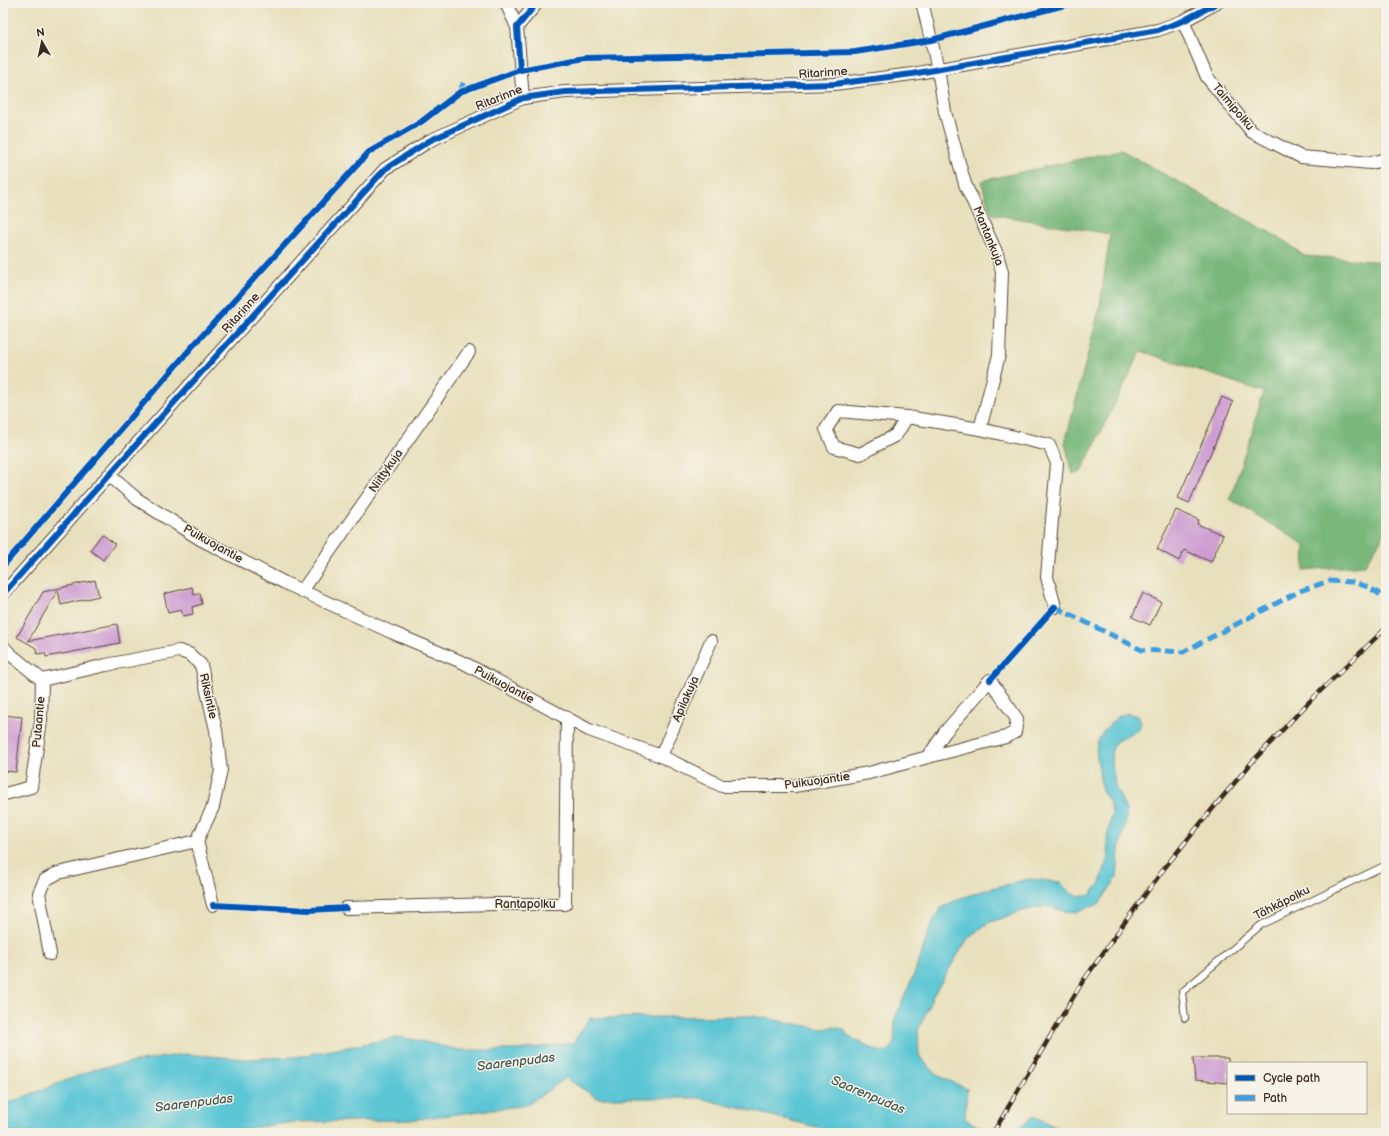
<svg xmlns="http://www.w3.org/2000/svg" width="1389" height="1136" viewBox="0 0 1389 1136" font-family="'Balsamiq Sans',sans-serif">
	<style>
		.forest { fill: #79b87a; stroke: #5a714c }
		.water { fill: #5bc6d5; stroke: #4b787a }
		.building { fill: #cd9dd2 }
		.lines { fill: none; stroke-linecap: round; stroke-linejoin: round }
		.service-casing { stroke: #554536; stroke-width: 8 }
		.minor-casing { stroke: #554536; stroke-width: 14 }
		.service { stroke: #fff; stroke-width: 6 }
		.minor { stroke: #fff; stroke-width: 12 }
		.rail-casing { stroke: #3b2a1e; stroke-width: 4.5 }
		.rail { stroke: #f7f3e8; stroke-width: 3; stroke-dasharray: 9; stroke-linecap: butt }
		.quiet { stroke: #3f9ce0; stroke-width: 5; stroke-dasharray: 10 5; stroke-linecap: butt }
		.cycleway-casing { stroke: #f7f3e8; stroke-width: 8 }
		.cycleway { stroke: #0057b8; stroke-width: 6 }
		.labels { text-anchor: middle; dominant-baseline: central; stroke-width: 3; stroke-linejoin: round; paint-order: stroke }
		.street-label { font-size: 12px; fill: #3b2a1e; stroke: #f7f3e8 }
		.water-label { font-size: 13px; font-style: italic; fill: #455955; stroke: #f7f3e8 }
	</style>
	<rect width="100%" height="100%" fill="#f7f3e8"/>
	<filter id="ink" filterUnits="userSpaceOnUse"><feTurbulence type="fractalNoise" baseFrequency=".025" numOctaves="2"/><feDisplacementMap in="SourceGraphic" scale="8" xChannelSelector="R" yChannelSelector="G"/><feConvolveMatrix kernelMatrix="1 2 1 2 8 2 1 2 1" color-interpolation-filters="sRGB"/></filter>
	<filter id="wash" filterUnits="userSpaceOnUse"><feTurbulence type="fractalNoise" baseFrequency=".012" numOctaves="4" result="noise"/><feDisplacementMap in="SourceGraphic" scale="16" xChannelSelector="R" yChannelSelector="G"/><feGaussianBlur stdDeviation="0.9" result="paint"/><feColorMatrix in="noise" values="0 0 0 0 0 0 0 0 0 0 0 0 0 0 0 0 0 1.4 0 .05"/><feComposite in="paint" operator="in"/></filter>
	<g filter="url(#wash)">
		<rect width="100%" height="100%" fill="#e8e0bc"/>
		<polygon class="forest" points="1121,150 1285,241 1304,256 1386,262 1386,532 1365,565 1304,570 1305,545 1230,499 1264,392 1141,351 1081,472 1073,474 1065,443 1100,306 1110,234 991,214 981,181"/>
		<g class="water">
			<path d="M 1129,713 L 1139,717 L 1141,724 L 1138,730 L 1115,742 L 1111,753 L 1115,786 L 1126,810 L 1126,820 L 1119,850 L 1117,877 L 1110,888 L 1099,904 L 1078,912 L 1063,911 L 1046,906 L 1025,910 L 988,923 L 968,938 L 934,994 L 918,1030 L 919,1056 L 935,1074 L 967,1089 L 965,1119 L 991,1133 L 841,1133 L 699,1098 L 597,1098 L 566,1078 L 527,1105 L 410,1120 L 295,1122 L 215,1133 L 3,1133 L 3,1105 L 98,1068 L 184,1054 L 245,1059 L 294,1057 L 401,1037 L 460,1050 L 519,1050 L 573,1043 L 590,1018 L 753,1016 L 823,1029 L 833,1027 L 844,1029 L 847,1036 L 883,1053 L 894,1046 L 895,1018 L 915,972 L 931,925 L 940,909 L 958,899 L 988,889 L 1029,879 L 1060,882 C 1070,894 1074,897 1089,896 L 1100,883 L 1109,857 L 1107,839 L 1112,813 L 1109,801 L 1102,791 L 1096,750 L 1098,741 L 1104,730 L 1118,716 Z"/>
			<polygon points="1034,1116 1067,1133 1074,1133 1013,1133"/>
		</g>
		<g id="blocks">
			<g class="building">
				<polygon points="1222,397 1233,402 1189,503 1178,498"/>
				<polygon points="1176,510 1199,520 1197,524 1223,535 1211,562 1184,550 1179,561 1157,549"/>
				<polygon points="102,534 115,544 103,560 90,550"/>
				<polygon points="95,580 99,596 61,605 58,590 28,641 117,624 120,643 46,657 45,653 37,654 36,648 17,637 43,592"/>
				<polygon points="192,587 194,595 200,593 202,604 192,607 193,614 183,616 181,610 168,613 164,594"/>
				<polygon points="1143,593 1161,602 1150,625 1132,617"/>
				<polygon points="3,715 22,717 16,772 3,771"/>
				<polygon points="1193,1058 1228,1058 1228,1083 1195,1080"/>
			</g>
		</g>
	</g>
	<g filter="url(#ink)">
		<use href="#blocks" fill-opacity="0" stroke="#554536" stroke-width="1"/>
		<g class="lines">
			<g class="service-casing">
				<polyline id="service" points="1185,1018 1182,992 1261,925 1386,865"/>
			</g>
			<g class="minor-casing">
				<g id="minor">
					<polyline points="506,3 517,27"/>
					<polyline points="921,3 923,6 938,69 945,112 965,184 997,254 1002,272 999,355 980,429"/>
					<polyline points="1183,21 1207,77 1252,132 1301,157 1371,163 1386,159"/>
					<polyline points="523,98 517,27 537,3"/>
					<polyline points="907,417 896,435 860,454 834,447 826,429 838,411 907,417 980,429 1049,445 1057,463 1047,577 1055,607"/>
					<polyline points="109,475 137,499 200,539 285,583 391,632 464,663 589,730 661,756 722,786 794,786 869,773 928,757 945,732 990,680 1017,719 1015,732 1006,737 928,757"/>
					<polyline points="302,591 469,352"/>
					<polyline points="3,594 98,487 385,169 429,141 523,98 565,92 834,84 912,74 1158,30 1183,21 1217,3"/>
					<polyline points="3,646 9,653 42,680 41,721 31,787 5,794"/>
					<polyline points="42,680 106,665 179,651 189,654 201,665 216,730 221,770 213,807 197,841 58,873 45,880 39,893 50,954"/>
					<polyline points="661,756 711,641"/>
					<polyline points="197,841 213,905"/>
					<polyline points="346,908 496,904 565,904 567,718"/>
				</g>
			</g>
			<use href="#service" class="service"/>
			<use href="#minor" class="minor"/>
			<g class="rail-casing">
				<polyline id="rail" points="993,1133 1081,984 1125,922 1166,866 1214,807 1253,761 1310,701 1386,628"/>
			</g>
			<use href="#rail" class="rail"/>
			<g class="quiet">
				<polyline points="460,92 465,78"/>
				<polyline points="1055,607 1142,650 1183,652 1300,591 1329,581 1353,582 1368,587 1378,593 1386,602"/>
			</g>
			<g class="cycleway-casing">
				<g id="cycleway">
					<polyline points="520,70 517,27 537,3"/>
					<polyline points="3,566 191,348 369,152 421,122 460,92 520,70 585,58 855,52 931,40 1065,5 1079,3"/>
					<polyline points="3,594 98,487 385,169 429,141 523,98 565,92 834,84 912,74 1158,30 1183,21 1217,3"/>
					<polyline points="990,680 1055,607"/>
					<polyline points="213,905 309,910 346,908"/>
				</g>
			</g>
			<use href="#cycleway" class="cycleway"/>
		</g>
	</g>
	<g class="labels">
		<g class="street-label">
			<text transform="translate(823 73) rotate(-4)">Ritarinne</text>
			<text transform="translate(499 98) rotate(-22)">Ritarinne</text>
			<text transform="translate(1233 107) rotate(50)">Taimipolku</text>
			<text transform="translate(988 236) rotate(68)">Mantankuja</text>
			<text transform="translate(241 313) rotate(-48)">Ritarinne</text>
			<text transform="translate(386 471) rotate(-55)">Niittykuja</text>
			<text transform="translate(213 544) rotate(29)">Puikuojantie</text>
			<text transform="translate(504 685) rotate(28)">Puikuojantie</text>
			<text transform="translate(208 696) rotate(77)">Riksintie</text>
			<text transform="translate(686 699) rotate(-66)">Apilakuja</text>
			<text transform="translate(39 722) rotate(-85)">Putaantie</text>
			<text transform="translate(817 781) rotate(-8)">Puikuojantie</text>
			<text transform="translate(1282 903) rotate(-27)">Tähkäpolku</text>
			<text x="525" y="904">Rantapolku</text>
		</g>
		<g class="water-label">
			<text transform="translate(516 1062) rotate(-7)">Saarenpudas</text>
			<text transform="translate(868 1095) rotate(23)">Saarenpudas</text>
			<text transform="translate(194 1103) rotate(-7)">Saarenpudas</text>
		</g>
	</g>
	<rect width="1389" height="1136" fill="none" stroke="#f7f3e8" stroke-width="16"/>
	<rect x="1227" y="1062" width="140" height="52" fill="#f7f3e8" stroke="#aca397"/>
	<rect x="1235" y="1075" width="20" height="6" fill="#0057b8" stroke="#aca397"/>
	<text x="1263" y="1082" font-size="12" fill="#3b2a1e">Cycle path</text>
	<rect x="1235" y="1095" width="20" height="6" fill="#3f9ce0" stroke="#aca397"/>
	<text x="1263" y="1102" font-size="12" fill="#3b2a1e">Path</text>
	<g transform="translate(42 42) rotate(351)" stroke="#f7f3e8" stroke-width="3" paint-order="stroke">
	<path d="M0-3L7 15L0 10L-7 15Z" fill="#3b2a1e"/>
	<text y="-6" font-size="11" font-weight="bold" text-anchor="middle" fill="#3b2a1e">N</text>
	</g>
</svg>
